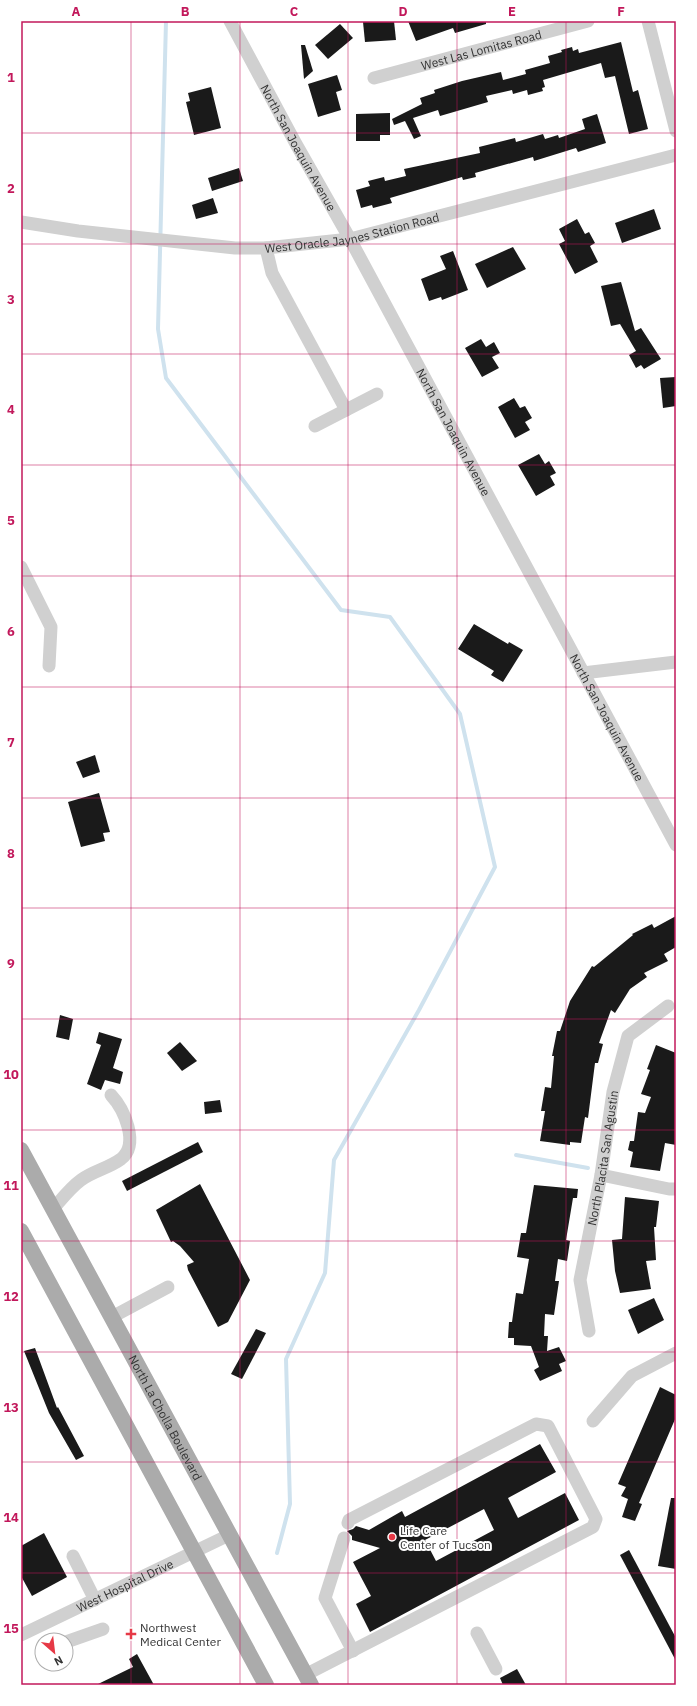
<svg xmlns="http://www.w3.org/2000/svg" width="697" height="1706" viewBox="0 0 697 1706" font-family="'IBM Plex Sans',sans-serif">
	<style>
		.lines { fill: none; stroke-linecap: round; stroke-linejoin: round }
		.stream { stroke: #cfe2ee; stroke-width: 4 }
		.building { fill: #1a1a1a; fill-rule: evenodd }
		.minor { stroke: #d0d0d0; stroke-width: 13 }
		.major { stroke: #ababab; stroke-width: 16 }
		.grid { fill: none; stroke: #c2185b; stroke-width: 1; stroke-opacity: 0.55 }
		.poi-dot { fill: #e63946; stroke: #fff; stroke-width: 1.5 }
		.labels { text-anchor: middle; dominant-baseline: central; stroke-width: 4; stroke-linejoin: round; paint-order: stroke }
		.street-label { font-size: 12px; fill: #333; stroke: #fff }
		.poi-label { font-size: 12px; fill: #333; stroke: #fff; text-anchor: start }
		.neatline { fill: none; stroke: #c2185b; stroke-width: 1.5 }
		.grid-label { font-size: 13px; text-anchor: middle; font-weight: bold; fill: #c2185b }
	</style>
	<rect width="100%" height="100%" fill="#fff"/>
	<g class="lines">
		<g class="stream">
			<polyline points="166,21 158,329 166,378 341,610 390,617 460,714 495,867 419,1010 334,1160 325,1273 286,1359 290,1504 277,1553"/>
			<polyline points="516,1155 588,1168"/>
		</g>
	</g>
	<g class="building">
		<polygon points="371,21 394,21 396,40 365,42 363,22"/>
		<polygon points="408,21 486,21 486,24 455,33 453,28 416,41"/>
		<polygon points="340,24 353,38 328,59 315,45"/>
		<polygon points="621,42 633,92 638,90 648,129 629,134 615,76 605,78 601,63 543,80 545,87 542,88 543,91 528,95 527,90 513,94 512,90 486,96 488,102 440,116 438,110 413,118 421,136 414,139 405,121 394,125 392,119 422,104 420,98 435,93 434,90 462,81 501,72 503,80 526,74 525,70 550,63 548,56 562,52 561,50 572,47 573,51 578,49 579,53"/>
		<polygon points="301,45 305,45 313,71 304,79"/>
		<polygon points="337,75 342,90 336,92 341,110 318,117 308,84"/>
		<polygon points="211,87 221,128 194,135 186,102 190,101 188,93"/>
		<polygon points="390,113 390,135 380,135 380,141 356,141 356,114"/>
		<polygon points="597,114 606,143 578,152 576,148 534,161 533,157 475,173 476,177 463,180 462,177 390,198 392,203 373,208 372,205 361,208 356,190 370,186 368,181 384,177 385,181 406,176 404,169 480,153 479,147 515,138 516,142 543,134 545,139 558,135 559,138 585,129 582,119"/>
		<polygon points="239,168 243,181 212,191 208,178"/>
		<polygon points="213,198 218,213 196,219 192,205"/>
		<polygon points="654,209 661,229 622,243 615,223"/>
		<polygon points="577,219 585,234 589,232 595,243 590,246 598,262 575,274 559,244 565,241 559,229"/>
		<polygon points="513,247 526,269 487,288 475,264"/>
		<polygon points="453,251 468,290 442,300 441,297 429,301 421,279 446,269 440,256"/>
		<polygon points="621,282 635,331 641,328 661,359 644,369 641,365 636,368 629,355 636,351 620,324 611,326 601,286"/>
		<polygon points="481,339 486,347 494,342 500,353 492,357 499,368 482,377 465,348"/>
		<polygon points="676,377 676,406 663,408 660,378"/>
		<polygon points="514,398 520,408 525,406 532,418 525,422 530,430 515,438 498,407"/>
		<polygon points="539,454 545,464 549,461 556,473 550,476 555,485 536,496 518,465"/>
		<polygon points="474,624 508,644 509,642 523,650 503,682 491,675 494,671 458,649"/>
		<polygon points="95,755 100,772 83,778 76,762"/>
		<polygon points="99,793 110,832 103,833 105,841 81,847 68,802"/>
		<polygon points="676,916 676,947 664,954 668,961 644,973 647,977 630,989 615,1013 611,1010 599,1043 603,1044 598,1063 595,1063 588,1118 585,1117 581,1143 570,1142 570,1145 540,1141 545,1111 541,1111 545,1087 551,1088 554,1056 552,1056 557,1031 560,1031 570,1001 592,966 594,967 633,935 632,934 652,924 654,928"/>
		<polygon points="60,1015 73,1019 69,1040 56,1037"/>
		<polygon points="99,1032 122,1039 113,1068 123,1072 120,1084 105,1080 101,1090 87,1084 101,1045 96,1043"/>
		<polygon points="180,1042 197,1061 182,1071 167,1053"/>
		<polygon points="656,1045 676,1053 676,1145 665,1143 660,1171 630,1167 633,1152 628,1150 630,1141 634,1141 638,1112 645,1113 651,1097 641,1094 650,1070 647,1069"/>
		<polygon points="220,1100 222,1112 205,1114 204,1102"/>
		<polygon points="198,1142 203,1152 127,1191 122,1181"/>
		<polygon points="200,1184 250,1280 228,1322 218,1327 188,1270 187,1265 194,1262 180,1246 173,1241 171,1242 156,1210"/>
		<polygon points="534,1185 578,1189 577,1198 573,1198 566,1240 570,1241 567,1261 558,1259 555,1281 559,1281 554,1315 545,1314 544,1336 548,1336 547,1351 559,1347 566,1361 559,1364 562,1371 540,1381 534,1370 539,1367 531,1346 514,1345 514,1338 508,1338 509,1322 512,1322 516,1293 523,1294 529,1259 517,1257 521,1233 526,1233"/>
		<polygon points="625,1197 659,1201 656,1227 654,1227 656,1260 646,1261 651,1289 620,1293 615,1271 612,1240 622,1239"/>
		<polygon points="654,1298 664,1320 638,1334 628,1310"/>
		<polygon points="256,1329 266,1333 242,1379 231,1374"/>
		<polygon points="35,1348 57,1408 58,1407 84,1456 76,1460 49,1413 24,1351"/>
		<polygon points="660,1387 676,1395 676,1417 639,1503 642,1504 635,1521 622,1517 628,1499 621,1496 626,1487 618,1484"/>
		<path d="M 540,1444 L 556,1472 L 508,1498 L 518,1518 L 565,1493 L 579,1520 L 370,1632 L 356,1604 L 371,1596 L 353,1562 L 380,1548 L 352,1540 L 352,1536 L 347,1531 L 353,1529 L 356,1526 L 369,1530 L 402,1511 L 405,1517 ZM 484,1509 L 494,1530 L 436,1561 L 425,1540 Z"/>
		<polygon points="671,1498 676,1498 676,1569 658,1566"/>
		<polygon points="44,1533 67,1577 32,1596 21,1576 21,1546"/>
		<polygon points="629,1550 676,1638 676,1661 620,1555"/>
		<polygon points="137,1654 154,1685 96,1685 133,1667 129,1659"/>
		<polygon points="517,1669 526,1685 503,1685 500,1678"/>
	</g>
	<g class="lines">
		<g class="minor">
			<path id="s1" d="M 230,21 L 296,144 L 350,239 L 676,845"/>
			<polyline points="648,21 676,131"/>
			<path id="s2" d="M 374,78 L 588,21"/>
			<path id="s3" d="M 21,222 L 78,231 L 235,248 L 266,248 L 350,239 L 676,155"/>
			<polyline points="266,248 272,273 346,410"/>
			<polyline points="315,426 377,394"/>
			<polyline points="21,567 51,627 49,666"/>
			<polyline points="583,673 676,662"/>
			<polyline points="601,1175 669,1189 676,1189"/>
			<path d="M 53,1209 C 61,1200 70,1188 81,1180 C 93,1171 109,1168 121,1159 C 140,1144 124,1109 111,1095"/>
			<polyline points="112,1317 168,1287"/>
			<path id="s4" d="M 589,1331 L 580,1280 L 601,1175 L 613,1092 L 628,1036 L 668,1006"/>
			<polyline points="593,1421 632,1376 676,1353"/>
			<polyline points="344,1538 325,1598 353,1651"/>
			<polyline points="73,1556 95,1600"/>
			<polyline points="477,1633 496,1669"/>
			<path id="s5" d="M 21,1635 L 229,1535"/>
			<polyline points="66,1642 103,1629"/>
			<polyline points="305,1675 593,1527 596,1519 548,1426 536,1424 349,1520 348,1523"/>
		</g>
		<g class="major">
			<path id="s6" d="M 21,1150 L 311,1685"/>
			<polyline points="21,1231 266,1685"/>
		</g>
	</g>
	<path class="grid" d="M 131,21 L 131,1685M 240,21 L 240,1685M 348,21 L 348,1685M 457,21 L 457,1685M 566,21 L 566,1685M 21,133 L 676,133M 21,244 L 676,244M 21,354 L 676,354M 21,465 L 676,465M 21,576 L 676,576M 21,687 L 676,687M 21,798 L 676,798M 21,908 L 676,908M 21,1019 L 676,1019M 21,1130 L 676,1130M 21,1241 L 676,1241M 21,1352 L 676,1352M 21,1462 L 676,1462M 21,1573 L 676,1573"/>
	<g class="poi-dot">
		<circle cx="392" cy="1537" r="4"/>
		<path d="M129 1628h4v4h4v4h-4v4h-4v-4h-4v-4h4z"/>
	</g>
	<g class="labels">
		<g class="street-label">
			<text stroke="none"><textPath href="#s2" startOffset="111">West Las Lomitas Road</textPath></text>
			<text stroke="none"><textPath href="#s1" startOffset="144">North San Joaquin Avenue</textPath></text>
			<text stroke="none"><textPath href="#s3" startOffset="334">West Oracle Jaynes Station Road</textPath></text>
			<text stroke="none"><textPath href="#s1" startOffset="468">North San Joaquin Avenue</textPath></text>
			<text stroke="none"><textPath href="#s1" startOffset="792">North San Joaquin Avenue</textPath></text>
			<text stroke="none"><textPath href="#s4" startOffset="176">North Placita San Agustin</textPath></text>
			<text stroke="none"><textPath href="#s6" startOffset="304">North La Cholla Boulevard</textPath></text>
			<text stroke="none"><textPath href="#s5" startOffset="115">West Hospital Drive</textPath></text>
		</g>
		<g class="poi-label">
			<text x="400" y="1530">Life Care<tspan x="400" dy="14">Center of Tucson</tspan></text>
			<text x="140" y="1627">Northwest<tspan x="140" dy="14">Medical Center</tspan></text>
		</g>
	</g>
	<rect width="697" height="1706" fill="none" stroke="#ffffff" stroke-width="44"/>
	<g transform="translate(54 1652) rotate(152)"><circle r="19" fill="#ffffff" stroke="#adadad"/>
	<path d="M0-3L7 15L0 10L-7 15Z" fill="#e63946"/>
	<text y="-6" font-size="11" font-weight="bold" text-anchor="middle" fill="#333333">N</text>
	</g>
	<rect x="22" y="22" width="653" height="1662" class="neatline"/>
	<g class="grid-label">
		<text x="76" y="16">A</text>
		<text x="185" y="16">B</text>
		<text x="294" y="16">C</text>
		<text x="403" y="16">D</text>
		<text x="512" y="16">E</text>
		<text x="621" y="16">F</text>
		<text x="11" y="82">1</text>
		<text x="11" y="193">2</text>
		<text x="11" y="304">3</text>
		<text x="11" y="414">4</text>
		<text x="11" y="525">5</text>
		<text x="11" y="636">6</text>
		<text x="11" y="747">7</text>
		<text x="11" y="858">8</text>
		<text x="11" y="968">9</text>
		<text x="11" y="1079">10</text>
		<text x="11" y="1190">11</text>
		<text x="11" y="1301">12</text>
		<text x="11" y="1412">13</text>
		<text x="11" y="1522">14</text>
		<text x="11" y="1633">15</text>
	</g>
</svg>
